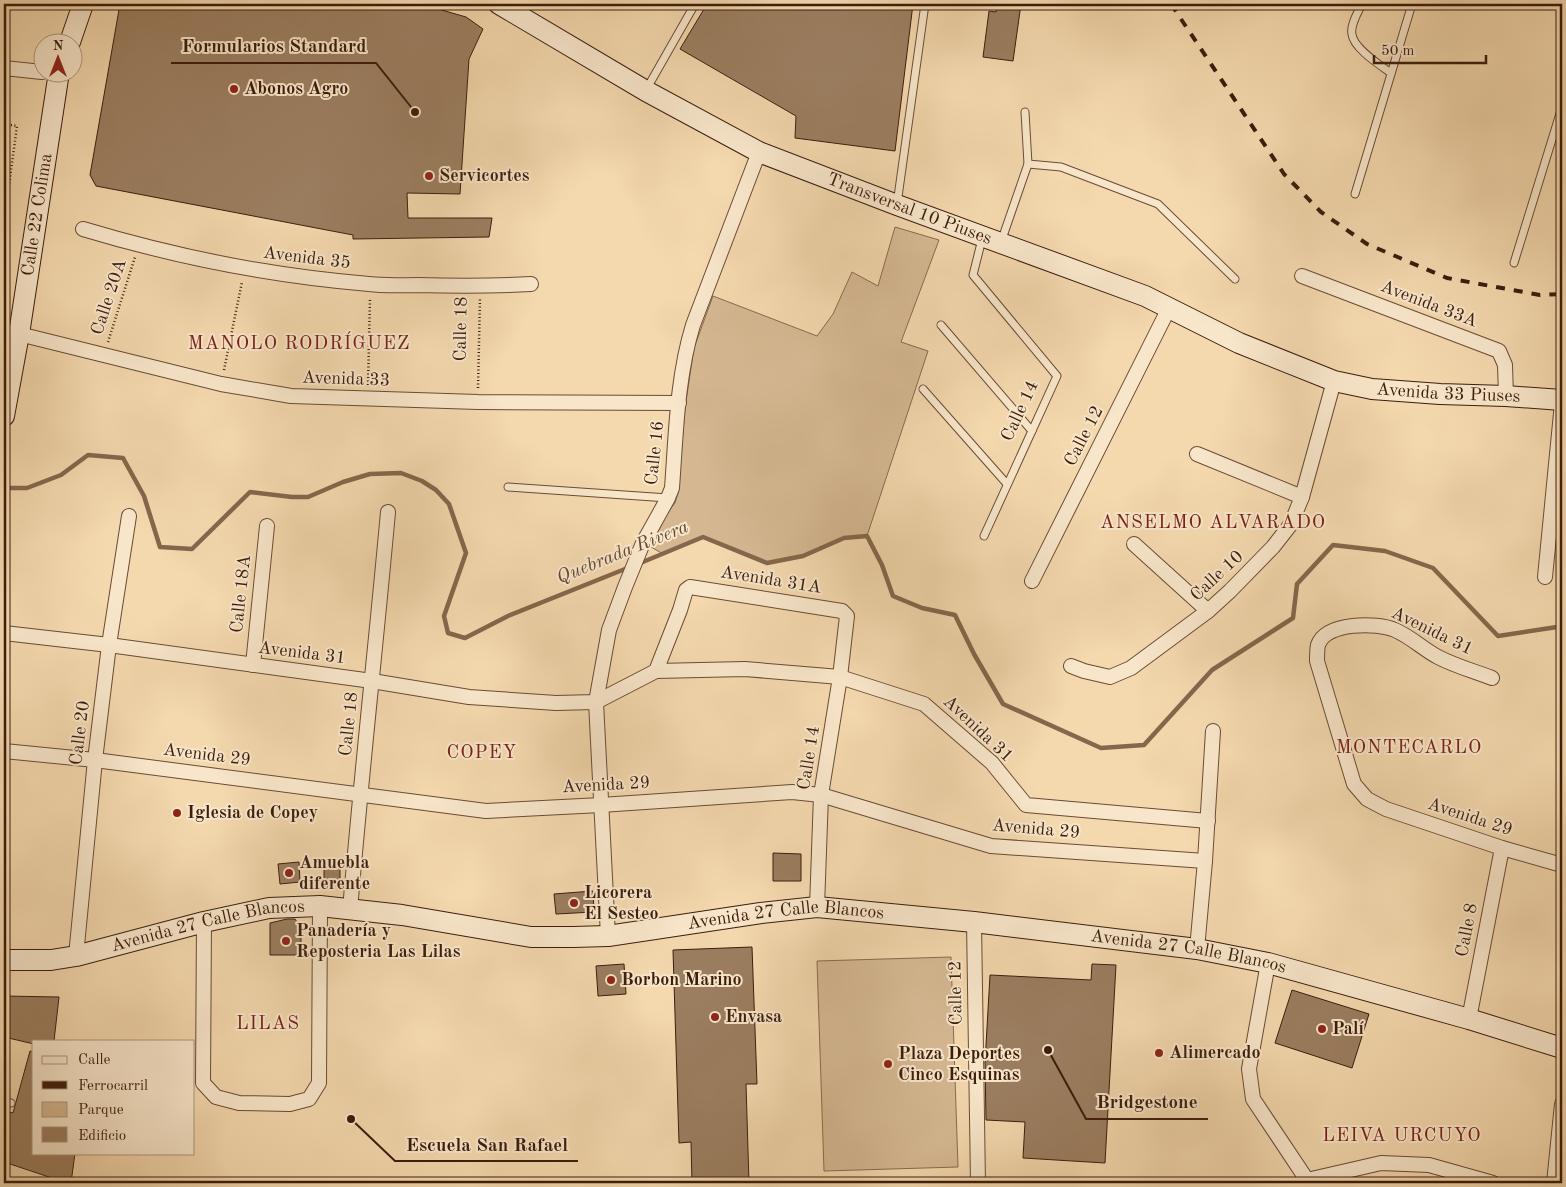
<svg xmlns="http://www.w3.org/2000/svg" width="1566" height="1187" viewBox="0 0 1566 1187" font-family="'Old Standard TT',serif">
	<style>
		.green { fill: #d5b892; stroke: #886a4f }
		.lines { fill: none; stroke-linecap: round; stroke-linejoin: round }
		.stream { stroke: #84674c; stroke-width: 4.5 }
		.building { fill: #9b7e60; stroke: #3b1d0c }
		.lane-casing { stroke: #694c34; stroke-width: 9 }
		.street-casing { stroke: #694c34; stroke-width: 16 }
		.secondary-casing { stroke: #3b1d0c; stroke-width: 22 }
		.path { stroke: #3b1d0c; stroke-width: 2.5; stroke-dasharray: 1 2.5; stroke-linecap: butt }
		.lane { stroke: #f8e6ca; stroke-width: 7 }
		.street { stroke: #f8e6ca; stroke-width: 14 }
		.secondary { stroke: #f8e6ca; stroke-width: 20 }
		.rail { stroke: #3b1d0c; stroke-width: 4; stroke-dasharray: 9 9; stroke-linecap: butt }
		.poi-dot { fill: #8f2418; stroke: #f8e6ca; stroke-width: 2 }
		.labels { text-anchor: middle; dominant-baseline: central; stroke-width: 4; stroke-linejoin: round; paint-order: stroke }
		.poi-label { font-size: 18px; font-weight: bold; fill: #3b1d0c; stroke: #f8e6ca; text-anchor: start }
		.street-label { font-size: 18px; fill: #3b1d0c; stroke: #f8e6ca }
		.neighbourhood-label { font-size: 19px; letter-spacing: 1px; fill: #7a1f14; stroke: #f8e6ca }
		.water-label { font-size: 19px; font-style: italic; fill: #664831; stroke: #f8e6ca }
		.leader { fill: none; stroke: #3b1d0c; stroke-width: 2 }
		.callout-dot { fill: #3b1d0c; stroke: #f8e6ca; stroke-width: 2 }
		.callout-label { font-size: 19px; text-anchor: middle; font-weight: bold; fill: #3b1d0c; stroke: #f8e6ca; stroke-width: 4; stroke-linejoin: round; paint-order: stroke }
	</style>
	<rect width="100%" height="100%" fill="#f4d8ae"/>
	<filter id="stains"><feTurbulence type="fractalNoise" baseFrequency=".004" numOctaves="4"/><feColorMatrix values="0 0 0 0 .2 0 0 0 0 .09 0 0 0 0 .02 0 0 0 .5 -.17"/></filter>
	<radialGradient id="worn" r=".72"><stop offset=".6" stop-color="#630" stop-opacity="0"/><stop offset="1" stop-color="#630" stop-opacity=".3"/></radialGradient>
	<g class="green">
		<polygon points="895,227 939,240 901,342 928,351 867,536 844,538 803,556 767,563 703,537 663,554 646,544 660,522 675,503 678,493 685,408 694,348 713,296 817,336 833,314 852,272 878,286"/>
		<polygon points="951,957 958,1167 824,1171 817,961"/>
	</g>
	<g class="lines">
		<g class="stream">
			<polyline points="4,488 27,488 61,475 88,455 123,458 144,496 160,547 192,549 250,492 292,497 308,497 343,482 370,474 401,473 422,481 436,490 449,504 466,553 444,616 448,633 465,638 508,616 630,567"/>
			<polyline points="638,564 703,537 767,563 803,556 844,538 867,536 882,565 893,596 922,608 955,615 974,654 1003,704 1101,748 1144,745 1212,670 1293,618 1297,584 1333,545 1385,551 1433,568 1498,636 1557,627 1562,622"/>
		</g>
	</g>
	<g class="building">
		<polygon points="120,4 421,4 466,17 483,29 469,59 460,194 407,193 408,218 492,218 489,237 353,239 353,235 96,186 90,175"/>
		<polygon points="707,4 913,4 895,151 795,138 796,116 680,49"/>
		<polygon points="997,4 1021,4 1013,61 983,57 989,11 996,12"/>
		<polygon points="773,853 801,854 801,881 773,881"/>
		<polygon points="299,862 300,882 280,884 278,864"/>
		<polygon points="324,863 340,864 340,882 324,881"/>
		<polygon points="593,891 594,912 556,914 554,894"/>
		<polygon points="287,919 295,919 301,928 301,955 270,955 270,923"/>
		<polygon points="752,947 757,1084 746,1084 749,1183 692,1183 691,1142 679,1143 673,950"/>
		<polygon points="624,964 626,994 598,996 596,966"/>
		<polygon points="1092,964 1116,965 1105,1163 1023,1158 1025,1122 986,1120 985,1063 990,975 1091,980"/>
		<polygon points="1292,990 1369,1014 1352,1068 1275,1043"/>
		<polygon points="4,996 59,997 54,1041 34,1041 34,1044 4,1037"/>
		<polygon points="30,1051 34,1052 34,1153 75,1153 71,1183 67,1183 4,1162 4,1111 13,1113"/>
	</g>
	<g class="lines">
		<g class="lane-casing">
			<g id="lane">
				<path d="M 1362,4 C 1358,12 1350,25 1352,34 C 1353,48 1380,65 1391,73"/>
				<polyline points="646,90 695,4"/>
				<polyline points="1028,164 1061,167 1158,204 1235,279"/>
				<polyline points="1355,194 1412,4"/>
				<polyline points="897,204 925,4"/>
				<polyline points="982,239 973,275 1057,376 984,536"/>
				<polyline points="1001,242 1028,164 1025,112"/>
				<polyline points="1514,263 1562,107"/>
				<polyline points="941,325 1032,431"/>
				<polyline points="923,389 1007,484"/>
				<polyline points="508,487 668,498"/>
				<polyline points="4,1101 11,1103"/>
			</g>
		</g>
		<g class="street-casing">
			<g id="street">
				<polyline points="4,68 42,72"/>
				<path d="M 83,229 C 176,257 272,276 369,284 C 385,286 401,285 418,285 C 456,286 493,286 531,284"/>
				<polyline points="1302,276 1499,351 1505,365 1506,396"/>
				<polyline points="19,334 221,384 291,396 478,402 679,403"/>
				<polyline points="1197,454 1302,497"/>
				<polyline points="1134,544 1208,611"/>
				<polyline points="1545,577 1562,403"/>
				<polyline points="1032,581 1169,308"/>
				<polyline points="4,633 109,645 372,681 469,697 556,703 596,702 656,671 680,610 686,590 690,587 842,611 847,616 840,677 821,795 817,907"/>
				<polyline points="253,665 267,526"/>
				<polyline points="1071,666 1084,671 1110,677 1131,668 1208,611 1230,591 1273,547 1291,524 1302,497 1334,381"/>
				<polyline points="656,671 745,669 840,677 924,704 992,763 1026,805 1208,821"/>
				<path d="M 1492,678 C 1474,671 1455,666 1438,657 C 1423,649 1411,637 1395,630 C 1377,622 1326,622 1318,645 C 1317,650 1317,656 1317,661 L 1354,784 L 1367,799 L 1386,809 L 1502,848 L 1562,865"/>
				<polyline points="4,751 95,760 486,811 601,805 792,792 821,795 991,846 1205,861"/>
				<path d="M 350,910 C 361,777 376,645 388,512"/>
				<polyline points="204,922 203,1083 216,1097 239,1103 290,1104 309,1099 319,1083 320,906"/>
				<polyline points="974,922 978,1183"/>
				<path d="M 608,936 L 596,702 L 609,630 L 625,587 L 643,543 L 668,498 L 672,488 C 676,434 677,377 693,325 L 759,152"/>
				<polyline points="1197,949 1205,861 1213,731"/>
				<polyline points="76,956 95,760 109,645 129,516"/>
				<polyline points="1268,963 1249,1069 1253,1099 1307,1180"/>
				<polyline points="1469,1019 1502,848"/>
				<polyline points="1304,1183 1307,1180 1381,1163 1429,1165 1493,1183"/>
				<polyline points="1554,1183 1562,1104"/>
			</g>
		</g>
		<g class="secondary-casing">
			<g id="secondary">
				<path id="s1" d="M 499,4 L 646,91 L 759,152 L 897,205 L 1145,296 L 1239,343 L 1334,381 L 1372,389 L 1440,394 L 1506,396 L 1562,400"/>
				<polyline points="70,42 83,4"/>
				<path id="s2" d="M 4,416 L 19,334 L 59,72"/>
				<path id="s3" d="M 4,960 L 51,960 L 76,956 L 204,922 L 269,908 L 320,906 L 402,915 L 531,937 L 573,937 L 608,936 L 761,913 L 817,907 L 974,922 L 1197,949 L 1268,963 L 1469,1019 L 1562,1048"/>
			</g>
		</g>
		<g class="path">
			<polyline points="4,124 17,126 4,223"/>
			<polyline points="4,186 9,187"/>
			<polyline points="108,342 135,257"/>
			<polyline points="224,370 242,282"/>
			<polyline points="368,385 370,298"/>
			<polyline points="478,388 480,298"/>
		</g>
		<use href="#lane" class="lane"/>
		<use href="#street" class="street"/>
		<use href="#secondary" class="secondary"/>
		<polyline class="rail" points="1171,4 1284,174 1321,212 1367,244 1447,278 1540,295 1562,294"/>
	</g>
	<g class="poi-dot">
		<circle cx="234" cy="89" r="5"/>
		<circle cx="429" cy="176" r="5"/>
		<circle cx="177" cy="813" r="5"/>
		<circle cx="289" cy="873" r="5"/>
		<circle cx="574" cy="903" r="5"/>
		<circle cx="286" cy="941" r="5"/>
		<circle cx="611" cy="980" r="5"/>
		<circle cx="715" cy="1017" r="5"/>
		<circle cx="1322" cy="1029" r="5"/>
		<circle cx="1159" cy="1053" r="5"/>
		<circle cx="888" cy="1064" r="5"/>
	</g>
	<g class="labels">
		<g class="poi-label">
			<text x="244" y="89">Abonos Agro</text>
			<text x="439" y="176">Servicortes</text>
			<text x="187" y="813">Iglesia de Copey</text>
			<text x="299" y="863">Amuebla<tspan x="299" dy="21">diferente</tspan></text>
			<text x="584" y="893">Licorera<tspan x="584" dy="21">El Sesteo</tspan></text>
			<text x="296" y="931">Panadería y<tspan x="296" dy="21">Reposteria Las Lilas</tspan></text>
			<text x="621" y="980">Borbon Marino</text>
			<text x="725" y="1017">Envasa</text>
			<text x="1332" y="1029">Palí</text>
			<text x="1169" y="1053">Alimercado</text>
			<text x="898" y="1054">Plaza Deportes<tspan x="898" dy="21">Cinco Esquinas</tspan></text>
		</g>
		<g class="street-label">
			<text stroke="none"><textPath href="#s1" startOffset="460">Transversal 10 Piuses</textPath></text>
			<text stroke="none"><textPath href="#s2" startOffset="204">Calle 22 Colima</textPath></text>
			<text transform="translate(307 258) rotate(7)">Avenida 35</text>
			<text transform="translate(109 297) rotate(-72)">Calle 20A</text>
			<text transform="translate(1429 304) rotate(21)">Avenida 33A</text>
			<text transform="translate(461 329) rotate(-89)">Calle 18</text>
			<text transform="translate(346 379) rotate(2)">Avenida 33</text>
			<text stroke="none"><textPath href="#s1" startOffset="1034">Avenida 33 Piuses</textPath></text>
			<text transform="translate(1020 411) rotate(-65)">Calle 14</text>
			<text transform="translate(1084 436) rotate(-63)">Calle 12</text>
			<text transform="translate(655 453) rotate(-84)">Calle 16</text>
			<text transform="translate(1217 576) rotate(-43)">Calle 10</text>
			<text transform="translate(771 580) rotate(9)">Avenida 31A</text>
			<text transform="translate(241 594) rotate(-84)">Calle 18A</text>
			<text transform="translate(1432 631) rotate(26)">Avenida 31</text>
			<text transform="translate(302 653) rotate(7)">Avenida 31</text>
			<text transform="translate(349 724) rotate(-84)">Calle 18</text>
			<text transform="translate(978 729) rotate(43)">Avenida 31</text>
			<text transform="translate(80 733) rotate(-83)">Calle 20</text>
			<text transform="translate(207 755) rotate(7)">Avenida 29</text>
			<text transform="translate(809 758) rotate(-81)">Calle 14</text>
			<text transform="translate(606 785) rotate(-3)">Avenida 29</text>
			<text transform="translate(1470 817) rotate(18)">Avenida 29</text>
			<text transform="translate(1036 829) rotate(5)">Avenida 29</text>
			<text stroke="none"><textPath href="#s3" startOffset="792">Avenida 27 Calle Blancos</textPath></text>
			<text stroke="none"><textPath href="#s3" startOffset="208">Avenida 27 Calle Blancos</textPath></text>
			<text transform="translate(1467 930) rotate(-79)">Calle 8</text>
			<text stroke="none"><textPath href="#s3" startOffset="1198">Avenida 27 Calle Blancos</textPath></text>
			<text transform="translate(956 993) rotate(-91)">Calle 12</text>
		</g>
		<g class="neighbourhood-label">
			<text x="299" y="344">MANOLO RODRÍGUEZ</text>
			<text x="1213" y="523">ANSELMO ALVARADO</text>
			<text x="1409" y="748">MONTECARLO</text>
			<text x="482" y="753">COPEY</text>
			<text x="268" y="1024">LILAS</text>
			<text x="1402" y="1136">LEIVA URCUYO</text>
		</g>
		<g class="water-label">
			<text transform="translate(623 553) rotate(-22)">Quebrada Rivera</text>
		</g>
	</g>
	<path class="leader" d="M415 112L376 63H171M1048 1050L1086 1119H1208M351 1119L395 1161H578"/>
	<g class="callout-dot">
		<circle cx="415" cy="112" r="5"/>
		<circle cx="1048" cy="1050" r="5"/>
		<circle cx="351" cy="1119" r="5"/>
	</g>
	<g class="callout-label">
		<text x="274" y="52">Formularios Standard</text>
		<text x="1147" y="1108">Bridgestone</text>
		<text x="487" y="1151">Escuela San Rafael</text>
	</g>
	<rect width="1566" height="1187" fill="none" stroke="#f4d8ae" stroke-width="20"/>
	<rect x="5" y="5" width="1556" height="1177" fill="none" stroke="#3b1d0c" stroke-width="2.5"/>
	<rect x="10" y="10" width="1546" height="1167" fill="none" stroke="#3b1d0c"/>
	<rect x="32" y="1040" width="162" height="115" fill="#f8e6ca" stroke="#ac967e"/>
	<rect x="42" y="1056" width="25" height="8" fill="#f8e6ca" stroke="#ac967e"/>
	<text x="78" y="1064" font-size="15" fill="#3b1d0c">Calle</text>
	<rect x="42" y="1081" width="25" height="8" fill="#3b1d0c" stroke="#ac967e"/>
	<text x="78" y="1090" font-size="15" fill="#3b1d0c">Ferrocarril</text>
	<rect x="42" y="1102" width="25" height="15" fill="#d5b892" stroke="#ac967e"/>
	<text x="78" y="1114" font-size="15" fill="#3b1d0c">Parque</text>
	<rect x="42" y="1127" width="25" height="15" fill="#9b7e60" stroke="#ac967e"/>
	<text x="78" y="1140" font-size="15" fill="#3b1d0c">Edificio</text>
	<g transform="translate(58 58)"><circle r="24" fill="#f8e6ca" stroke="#ac967e"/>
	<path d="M0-4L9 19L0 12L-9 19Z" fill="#8f2418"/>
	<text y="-8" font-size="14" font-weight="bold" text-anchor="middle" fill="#3b1d0c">N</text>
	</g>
	<path d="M1374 55v8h112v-8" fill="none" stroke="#3b1d0c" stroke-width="2.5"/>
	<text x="1381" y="55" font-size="15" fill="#3b1d0c" stroke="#f8e6ca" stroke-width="4" paint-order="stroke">50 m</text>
	<rect width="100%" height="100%" filter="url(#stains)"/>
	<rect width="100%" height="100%" fill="url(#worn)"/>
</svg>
